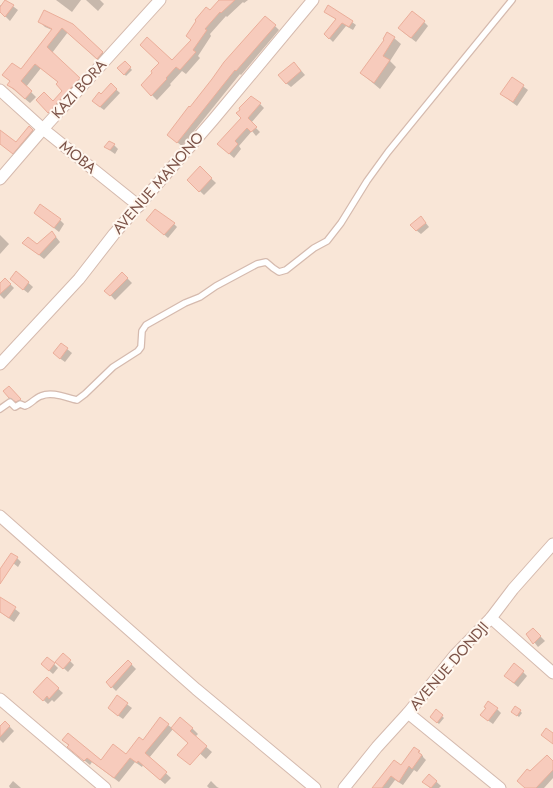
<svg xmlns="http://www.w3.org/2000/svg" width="553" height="788" viewBox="0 0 553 788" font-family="Jost,sans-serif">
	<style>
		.residential { fill: #f9e6d7 }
		.shadow { fill: #0003 }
		.building { fill: #f7cbbc; stroke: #ebae9a }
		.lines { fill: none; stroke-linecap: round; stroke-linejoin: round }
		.service-casing { stroke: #d5baae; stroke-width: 8 }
		.minor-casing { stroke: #d5baae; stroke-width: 13 }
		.service { stroke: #fff; stroke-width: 5.5 }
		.minor { stroke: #fff; stroke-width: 11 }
		.labels { text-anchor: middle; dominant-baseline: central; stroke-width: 4; stroke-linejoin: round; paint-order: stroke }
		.street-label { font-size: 15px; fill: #7c5348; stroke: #fff7ef }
	</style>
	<rect width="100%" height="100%" fill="#fef2e7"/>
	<rect class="residential" x="0" y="0" width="553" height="788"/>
	<g class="shadow">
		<polygon points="56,0 81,0 72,12"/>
		<polygon points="86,0 100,0 104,4 98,11"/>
		<polygon points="222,0 248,0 244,3 243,2 227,17 226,16 210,34 211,36 198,56 200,58 186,74 182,71 170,84 171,85 157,100 142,85 172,62 192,41 210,11"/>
		<polygon points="6,1 18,10 10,21 0,11 0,5 2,6"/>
		<polygon points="325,11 352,22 356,25 353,30 346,26 333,42 329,38 337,20"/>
		<polygon points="40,22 73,25 108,58 102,64 68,32 52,53 85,84 54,117 37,100 53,103 63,91 59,83 41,68 26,87 36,97 30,103 8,85 11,82 3,75 21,70 52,30 45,27"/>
		<polygon points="424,22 428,26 416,42 403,32"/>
		<polygon points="275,26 279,30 241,75 240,74 182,146 173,139 190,108"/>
		<polygon points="388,33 401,44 390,61 396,67 380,89 361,73 385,40"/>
		<polygon points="125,62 132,70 126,76 119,68"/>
		<polygon points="298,67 305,75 291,87 286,83"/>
		<polygon points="512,78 528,90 517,106 501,94"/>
		<polygon points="111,85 120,93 104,110 96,104 101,95"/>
		<polygon points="260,104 264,108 251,123 260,132 256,136 252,131 239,146 241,149 234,158 218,144"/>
		<polygon points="29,127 36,134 17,157 0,143 0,131 16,143"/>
		<polygon points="114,145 118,149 115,154 105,147"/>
		<polygon points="200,168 216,183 204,195 188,180"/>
		<polygon points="35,213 60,220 64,224 59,232"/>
		<polygon points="425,222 429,227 421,234 416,230"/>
		<polygon points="151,223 174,224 177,227 168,238"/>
		<polygon points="0,235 9,244 0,254"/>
		<polygon points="56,237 60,242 44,259 24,243 37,245"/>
		<polygon points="16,272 33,287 28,293 15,283"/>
		<polygon points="122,273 132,283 115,300 106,290"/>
		<polygon points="5,279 14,288 4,299 0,295 0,284"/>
		<polygon points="61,344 72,353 65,362 58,357"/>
		<polygon points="17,558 21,562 18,567 13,563"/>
		<polygon points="5,601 20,613 14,622 0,612 0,608"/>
		<polygon points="533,629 545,641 538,647 528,634"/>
		<polygon points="64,655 74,665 68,672 57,662"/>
		<polygon points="128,661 136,669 116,691 107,682"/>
		<polygon points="54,664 58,668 53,674 46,668"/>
		<polygon points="523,672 527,676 518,687 505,676"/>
		<polygon points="47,679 63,693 54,702 52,700 48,704 35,692"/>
		<polygon points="117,697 132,708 123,719 113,712"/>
		<polygon points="497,709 501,713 493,724 486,719"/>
		<polygon points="436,711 444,718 439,724 431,717"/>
		<polygon points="520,711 522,713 519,717 514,713"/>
		<polygon points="5,722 14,731 3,743 0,740 0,728"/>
		<polygon points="168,725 172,728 192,728 198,734 195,737 212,752 206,759 173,729 149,758 171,778 165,784 143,765 142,767 135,762 119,782 92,762 90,765 73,751 64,740 101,761 126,755 143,741"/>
		<polygon points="414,748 423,756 423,757 426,760 417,772 414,770 403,785 395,780 389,788 373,788 402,767"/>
		<polygon points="553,762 553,778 544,788 526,788"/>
		<polygon points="429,775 441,786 439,788 430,788 424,782"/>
		<polygon points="13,781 21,788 10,788 9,786"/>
		<polygon points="211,781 217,787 219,788 209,788 207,786"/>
	</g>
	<g class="building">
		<polygon points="5,0 14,5 5,17 0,12 0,7"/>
		<polygon points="219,0 235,0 221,13 220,12 205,29 207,30 193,50 196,52 180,70 176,67 166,78 167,79 151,96 141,85 152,73 151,71 159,63 140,45 147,37 172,60 191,40 186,36 196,21 195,20 206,7 210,10"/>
		<polygon points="328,5 353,21 349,27 342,23 329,39 324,34 336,19 324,12"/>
		<polygon points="44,10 73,24 103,52 97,59 62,28 47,47 80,78 48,113 36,100 44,92 53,101 62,91 56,84 58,82 35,64 21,81 32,91 25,99 14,89 7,85 10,81 2,75 12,63 21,69 52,29 38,22"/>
		<polygon points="412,11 425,21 411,38 398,28"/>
		<polygon points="265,16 276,25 236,71 235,70 177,143 167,135 189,106 190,107 212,79 224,62"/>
		<polygon points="387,32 395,37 383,56 390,60 374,83 360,73 384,40 383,39"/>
		<polygon points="125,61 131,67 124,75 117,68"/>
		<polygon points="294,62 301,71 286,84 278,75"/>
		<polygon points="512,77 524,85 513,102 500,94"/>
		<polygon points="111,83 117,89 100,107 92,101 99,92 101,94"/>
		<polygon points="251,96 261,103 248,118 257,127 251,132 247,128 235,141 238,144 229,154 217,144 241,118 236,113 240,110 239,108"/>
		<polygon points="29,126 33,130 13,154 0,144 0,130 16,142"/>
		<polygon points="109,141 115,144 110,150 104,147"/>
		<polygon points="200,166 212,178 199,192 187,180"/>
		<polygon points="40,204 61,219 54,228 34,213"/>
		<polygon points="155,209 175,223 164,235 146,220"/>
		<polygon points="421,216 426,223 416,231 410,225"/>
		<polygon points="52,231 56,237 39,255 22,243 28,237 37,244"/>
		<polygon points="16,271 29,282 23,290 10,279"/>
		<polygon points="122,272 128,278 110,296 104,291"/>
		<polygon points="5,278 11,284 0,294 0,283"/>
		<polygon points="61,343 68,348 60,359 53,353"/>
		<polygon points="9,386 21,399 20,400 16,402 9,398 3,391"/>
		<polygon points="11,553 18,557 0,584 0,569"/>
		<polygon points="0,597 16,607 9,618 0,612"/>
		<polygon points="533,628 541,636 533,644 526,634"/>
		<polygon points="63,653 71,660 63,669 55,662"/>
		<polygon points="47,657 55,663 49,671 41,664"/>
		<polygon points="128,660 132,664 111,688 106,682"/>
		<polygon points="514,663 524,671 514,683 504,676"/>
		<polygon points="47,677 59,688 49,699 47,696 43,701 33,692"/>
		<polygon points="117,695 128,703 118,716 108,708"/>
		<polygon points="488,701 498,708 488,721 480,715 486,708 484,707"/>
		<polygon points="515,706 521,710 517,716 511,712"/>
		<polygon points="436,709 443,715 437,723 430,717"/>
		<polygon points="160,717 169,724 145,753 167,772 160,780 138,761 137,763 130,758 114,778 87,758 84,761 67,747 69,745 62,740 68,733 101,760 113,744 126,754 139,737 143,740"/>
		<polygon points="180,717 193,728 190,731 207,746 190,765 177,755 188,743 171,728"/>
		<polygon points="5,721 10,726 0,737 0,726"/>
		<polygon points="546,728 553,733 553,744 541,735"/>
		<polygon points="414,747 420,751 418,752 422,755 412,769 409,766 399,782 391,776 382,788 372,788 394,760 401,765"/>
		<polygon points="547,755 553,761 553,770 536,788 525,788 517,781 527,769 530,771"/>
		<polygon points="429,774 437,781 431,788 422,782"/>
	</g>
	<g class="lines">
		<g class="service-casing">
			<path id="service" d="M 0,409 L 10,402 L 15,407 L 20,404 L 25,406 C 31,404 35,398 41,396 C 52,391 67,398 77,400 L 85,394 L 113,367 L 138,351 L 141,347 L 142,331 L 146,325 L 185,303 L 200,297 L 216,286 L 257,264 L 266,262 L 273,268 L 279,272 L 286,270 L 314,248 L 327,241 L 341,223 L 367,181 L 388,152 L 512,0"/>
		</g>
		<g class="minor-casing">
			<g id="minor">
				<polyline points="0,90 43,129 139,206"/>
				<polyline points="0,179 43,129 160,0"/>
				<polyline points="0,364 79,279 114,234 213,120 313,0"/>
				<polyline points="0,516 196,689 315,788"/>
				<polyline points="491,618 553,673"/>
				<polyline points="0,699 105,788"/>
				<polyline points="408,713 500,788"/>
				<polyline points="344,788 377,747 408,713 455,655 491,618 513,589 553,544"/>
			</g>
		</g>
		<use href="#service" class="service"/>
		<use href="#minor" class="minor"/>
	</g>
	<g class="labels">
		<g class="street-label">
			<text transform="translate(79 89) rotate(-48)">KAZI BORA</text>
			<text transform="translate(78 157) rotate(39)">MOBA</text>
			<text transform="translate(158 183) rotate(-49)">AVENUE MANONO</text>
			<text transform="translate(449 666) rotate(-49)">AVENUE DONDJI</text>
		</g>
	</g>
</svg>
